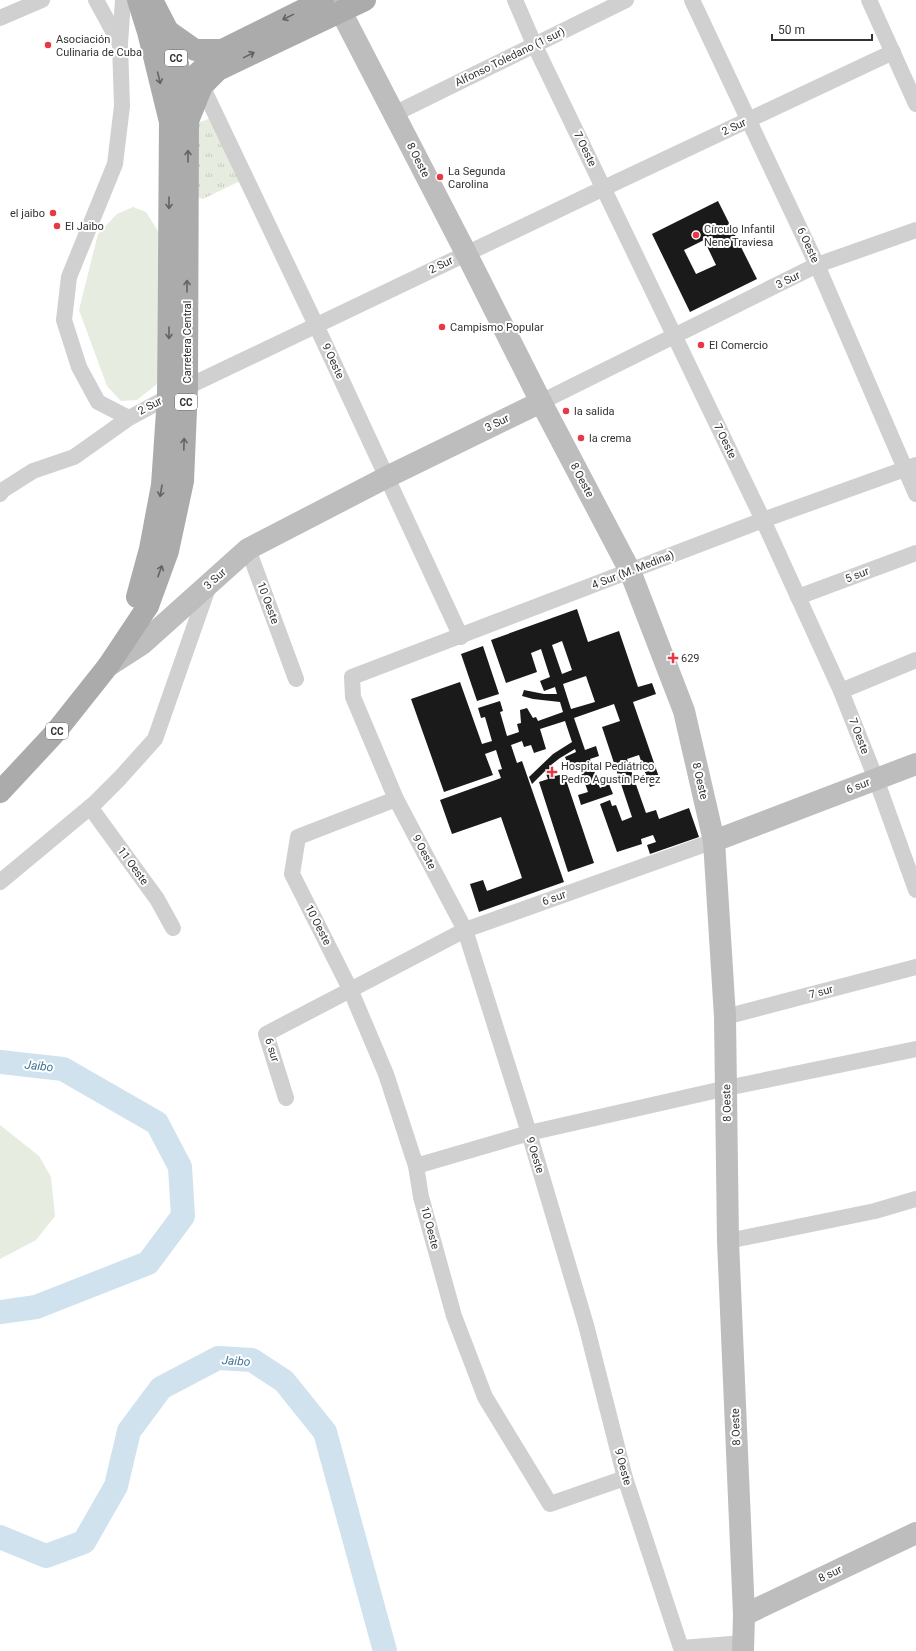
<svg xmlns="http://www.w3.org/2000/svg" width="916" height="1651" viewBox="0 0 916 1651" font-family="Roboto,sans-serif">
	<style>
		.grass { fill: #e6ecdf }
		.park { fill: url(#park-tufts) }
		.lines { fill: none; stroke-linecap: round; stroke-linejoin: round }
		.river { stroke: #cfe2ee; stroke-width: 24 }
		.building { fill: #1a1a1a; fill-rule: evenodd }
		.street { stroke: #d0d0d0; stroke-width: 16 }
		.secondary { stroke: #bdbdbd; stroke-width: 22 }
		.primary { stroke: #ababab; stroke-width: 22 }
		.oneway { stroke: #636363 }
		.poi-dot { fill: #e63946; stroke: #fff; stroke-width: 1.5 }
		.labels { text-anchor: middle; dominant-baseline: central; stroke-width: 4; stroke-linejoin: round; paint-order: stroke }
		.shield { fill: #fff; stroke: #707070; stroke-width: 1 }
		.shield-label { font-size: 10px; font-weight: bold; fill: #333 }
		.poi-label { font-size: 11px; fill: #333; stroke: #fff; text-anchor: start }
		.street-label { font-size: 11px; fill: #333; stroke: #fff }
		.water-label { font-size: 12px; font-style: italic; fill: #3f7597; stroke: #fff }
	</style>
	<defs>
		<pattern id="park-tufts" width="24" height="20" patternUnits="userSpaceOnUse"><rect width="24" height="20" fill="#e6ecdf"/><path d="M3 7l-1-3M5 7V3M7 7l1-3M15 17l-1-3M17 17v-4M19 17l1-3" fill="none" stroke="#c6cbc0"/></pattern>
	</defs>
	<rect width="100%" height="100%" fill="#fff"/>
	<g class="grass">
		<polygon points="133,207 146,212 158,231 157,384 137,400 121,401 107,386 79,310 98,234 117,214"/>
		<polygon points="0,1125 39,1156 51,1177 55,1216 36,1240 0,1259"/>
	</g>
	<polygon class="park" points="209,119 240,181 203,199 194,196 194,124"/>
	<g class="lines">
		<g class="river">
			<polyline points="0,1062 63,1069 157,1123 180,1167 183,1216 148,1263 36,1307 0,1312"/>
			<polyline points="0,1537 46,1556 84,1542 116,1486 129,1431 161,1388 218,1358 252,1360 284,1381 325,1432 385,1651"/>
		</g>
	</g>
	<g class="building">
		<path d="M 718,201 L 757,279 L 690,312 L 652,234 ZM 704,240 L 716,265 L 696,274 L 684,250 Z"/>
		<path d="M 577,609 L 588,642 L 619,631 L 638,687 L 652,683 L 656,694 L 633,702 L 661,783 L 650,787 L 639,755 L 627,759 L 646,813 L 656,810 L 659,819 L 689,808 L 699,837 L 650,854 L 647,845 L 656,842 L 653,835 L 641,839 L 642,844 L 617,852 L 600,804 L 610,800 L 612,806 L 616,805 L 622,821 L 632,817 L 602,727 L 620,721 L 614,704 L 574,718 L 585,750 L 596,746 L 599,756 L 590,759 L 600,788 L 609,784 L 613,794 L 581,805 L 578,795 L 588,792 L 578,764 L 569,767 L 565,757 L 576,752 L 575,749 L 560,758 L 551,765 L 555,776 L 564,774 L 594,863 L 568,872 L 539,782 L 548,779 L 545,771 L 532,784 L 529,777 L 553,754 L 572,742 L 565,721 L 540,729 L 546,749 L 534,753 L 531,745 L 524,747 L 522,741 L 511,745 L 517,763 L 522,761 L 564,882 L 479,912 L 470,884 L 483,880 L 487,891 L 522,878 L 501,817 L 452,834 L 440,800 L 501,778 L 498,770 L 502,769 L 496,750 L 485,754 L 493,775 L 444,792 L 411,699 L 460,682 L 482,744 L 492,741 L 485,717 L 481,718 L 478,708 L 500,701 L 503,711 L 500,712 L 507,736 L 519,732 L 517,724 L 521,723 L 520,710 L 527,708 L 533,718 L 536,717 L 538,721 L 563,712 L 560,702 L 533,699 L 522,696 L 524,690 L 544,694 L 557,694 L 555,687 L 544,691 L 540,681 L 550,677 L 541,649 L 531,653 L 537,672 L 506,683 L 491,640 ZM 562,641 L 572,670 L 562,674 L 552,645 ZM 586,676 L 595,702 L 571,709 L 563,684 Z"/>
		<polygon points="483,646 499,694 477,701 461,654"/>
	</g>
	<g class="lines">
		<g class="street">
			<polyline points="96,0 120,44 122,106 115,164 69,277 64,320 79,367 98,402 129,418"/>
			<polyline points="515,0 534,44 763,520 841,691 876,779 916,890"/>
			<polyline points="692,0 817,265 916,494"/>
			<polyline points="869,0 916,104"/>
			<polyline points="0,18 42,0"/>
			<polyline points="120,44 123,0"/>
			<polyline points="202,86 316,325 461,637"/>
			<polyline points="394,114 626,0"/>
			<polyline points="541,402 817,265 916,230"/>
			<polyline points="0,494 3,490 33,471 74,457 129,418 187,387 604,188 893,52"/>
			<polyline points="248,549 296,679"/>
			<polyline points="798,597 916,553"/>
			<polyline points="841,691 916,660"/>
			<polyline points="396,799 298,837 292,874 350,989 386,1074 416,1166 421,1197 454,1316 485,1397 550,1504 625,1478"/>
			<polyline points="90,807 157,899 173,928"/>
			<polyline points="0,882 95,803 120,778 155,739 209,585"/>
			<polyline points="725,1017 916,967"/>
			<polyline points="286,1098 266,1034 465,930 714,841"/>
			<polyline points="416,1166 529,1133 727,1088 916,1049"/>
			<polyline points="728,1241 875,1211 916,1199"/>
			<polyline points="743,1643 681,1648 625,1478 586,1325 529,1133 465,930 396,799 353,697 352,677 763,520 916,465"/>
		</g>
		<g class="secondary">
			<polyline points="335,0 466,253 541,402 630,571 684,711 714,841 725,1017 728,1241 744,1615 743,1651"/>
			<polyline points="108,666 142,644 248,549 387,477 541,402"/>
			<polyline points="714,841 916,764"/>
			<polyline points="744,1615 916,1533"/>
		</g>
		<g class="primary">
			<polyline points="168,31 195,50 222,50"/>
			<polyline points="198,73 222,50 323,0"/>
			<polyline points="188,121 202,86 218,70 365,0"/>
			<polyline points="137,597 150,549 162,485 168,397 170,122 148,32 138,0"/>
			<polyline points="0,792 54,734 108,666 148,606 168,551 183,481 187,387 188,121 178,64 168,31 152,0"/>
		</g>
	</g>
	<defs><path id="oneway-shaft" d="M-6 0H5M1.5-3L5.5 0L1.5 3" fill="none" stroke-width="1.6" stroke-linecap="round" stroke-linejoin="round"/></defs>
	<g class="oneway">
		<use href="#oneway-shaft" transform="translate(288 17) rotate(154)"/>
		<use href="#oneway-shaft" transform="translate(249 55) rotate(-26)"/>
		<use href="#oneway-shaft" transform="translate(159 78) rotate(76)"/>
		<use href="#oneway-shaft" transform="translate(188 156) rotate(-90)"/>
		<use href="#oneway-shaft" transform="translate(169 203) rotate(90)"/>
		<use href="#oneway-shaft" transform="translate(187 286) rotate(-90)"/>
		<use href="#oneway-shaft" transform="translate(169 333) rotate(90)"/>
		<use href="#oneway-shaft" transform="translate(184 444) rotate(-88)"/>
		<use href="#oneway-shaft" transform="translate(161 491) rotate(100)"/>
		<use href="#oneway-shaft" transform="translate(160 571) rotate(-70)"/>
	</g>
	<g class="poi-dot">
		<circle cx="48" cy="45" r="4"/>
		<circle cx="440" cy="177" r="4"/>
		<circle cx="53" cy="213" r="4"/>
		<circle cx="57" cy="226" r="4"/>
		<circle cx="696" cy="235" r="4"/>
		<circle cx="442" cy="327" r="4"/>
		<circle cx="701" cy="345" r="4"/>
		<circle cx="566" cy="411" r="4"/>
		<circle cx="581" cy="438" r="4"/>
		<path d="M671 652h4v4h4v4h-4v4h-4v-4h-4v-4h4z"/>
		<path d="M550 766h4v4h4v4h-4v4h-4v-4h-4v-4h4z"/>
	</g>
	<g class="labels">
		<g class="shield">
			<rect x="165" y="50" width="22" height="16" rx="3"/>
			<rect x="175" y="394" width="22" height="16" rx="3"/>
			<rect x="46" y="723" width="22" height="16" rx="3"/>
		</g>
		<g class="shield-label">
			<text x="176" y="58">CC</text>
			<text x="186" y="402">CC</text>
			<text x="57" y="731">CC</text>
		</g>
		<g class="poi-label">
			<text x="56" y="39">Asociación<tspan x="56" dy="13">Culinaria de Cuba</tspan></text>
			<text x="448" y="171">La Segunda<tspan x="448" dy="13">Carolina</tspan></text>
			<text x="45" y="213" text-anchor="end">el jaibo</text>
			<text x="65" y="226">El Jaibo</text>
			<text x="704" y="229">Círculo Infantil<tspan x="704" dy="13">Nene Traviesa</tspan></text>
			<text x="450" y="327">Campismo Popular</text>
			<text x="709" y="345">El Comercio</text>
			<text x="574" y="411">la salida</text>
			<text x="589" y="438">la crema</text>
			<text x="681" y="658">629</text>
			<text x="561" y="766">Hospital Pediátrico<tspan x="561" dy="13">Pedro Agustín Pérez</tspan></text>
		</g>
		<g class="street-label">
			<text transform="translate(510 57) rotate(-26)">Alfonso Toledano (1 sur)</text>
			<text transform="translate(734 127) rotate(-25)">2 Sur</text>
			<text transform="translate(585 149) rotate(64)">7 Oeste</text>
			<text transform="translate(418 160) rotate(63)">8 Oeste</text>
			<text transform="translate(808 245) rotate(65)">6 Oeste</text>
			<text transform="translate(441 265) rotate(-26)">2 Sur</text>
			<text transform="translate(788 280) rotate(-26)">3 Sur</text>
			<text transform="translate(187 342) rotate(-90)">Carretera Central</text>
			<text transform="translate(333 361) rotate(65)">9 Oeste</text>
			<text transform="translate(150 406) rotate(-28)">2 Sur</text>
			<text transform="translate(497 423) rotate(-26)">3 Sur</text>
			<text transform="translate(725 441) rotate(64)">7 Oeste</text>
			<text transform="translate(582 480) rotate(62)">8 Oeste</text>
			<text transform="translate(633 570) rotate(-21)">4 Sur (M. Medina)</text>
			<text transform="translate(857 575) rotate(-21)">5 sur</text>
			<text transform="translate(215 579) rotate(-42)">3 Sur</text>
			<text transform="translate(268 603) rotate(70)">10 Oeste</text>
			<text transform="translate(859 736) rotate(69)">7 Oeste</text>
			<text transform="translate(700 781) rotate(77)">8 Oeste</text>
			<text transform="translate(858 786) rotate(-21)">6 sur</text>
			<text transform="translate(424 852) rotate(62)">9 Oeste</text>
			<text transform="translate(133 866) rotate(54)">11 Oeste</text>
			<text transform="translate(554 898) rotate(-20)">6 sur</text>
			<text transform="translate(318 925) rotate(63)">10 Oeste</text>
			<text transform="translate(821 992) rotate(-15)">7 sur</text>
			<text transform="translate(272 1050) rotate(73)">6 sur</text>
			<text transform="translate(727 1103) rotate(-91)">8 Oeste</text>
			<text transform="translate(535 1155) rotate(73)">9 Oeste</text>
			<text transform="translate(430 1228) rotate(75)">10 Oeste</text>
			<text transform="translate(736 1427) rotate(-92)">8 Oeste</text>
			<text transform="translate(623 1467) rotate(75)">9 Oeste</text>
			<text transform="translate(830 1574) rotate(-25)">8 sur</text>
		</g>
		<g class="water-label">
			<text transform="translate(39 1066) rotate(6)">Jaibo</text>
			<text transform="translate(236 1361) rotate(4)">Jaibo</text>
		</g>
	</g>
	<path d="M772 34v6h100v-6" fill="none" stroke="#333333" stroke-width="2"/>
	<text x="778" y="34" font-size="12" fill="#333333" stroke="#ffffff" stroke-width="3" paint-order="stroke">50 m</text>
</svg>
